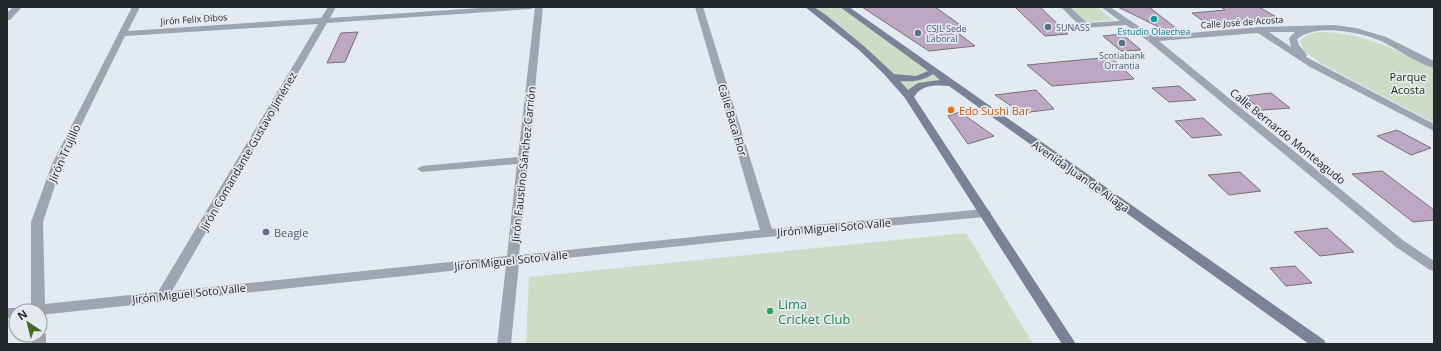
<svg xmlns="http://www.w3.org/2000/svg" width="1441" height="351" viewBox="0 0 1441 351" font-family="'Open Sans',sans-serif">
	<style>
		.green { fill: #cfdac7 }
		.building { fill: #bea7c2; stroke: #756f76 }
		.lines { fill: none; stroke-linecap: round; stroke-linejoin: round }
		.minor { fill: #9ea4b1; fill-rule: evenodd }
		.secondary { fill: #798296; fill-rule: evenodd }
		.culture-dot { fill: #0f9aa8; stroke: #e3eaf1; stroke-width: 1.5 }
		.service-dot { fill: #5c6f8a; stroke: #e3eaf1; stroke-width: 1.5 }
		.food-dot { fill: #e8710a; stroke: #e3eaf1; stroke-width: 1.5 }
		.leisure-dot { fill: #2e9e5b; stroke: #e3eaf1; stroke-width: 1.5 }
		.labels { text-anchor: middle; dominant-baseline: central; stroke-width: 3.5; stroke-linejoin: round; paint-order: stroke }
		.far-street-label { font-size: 9px; fill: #25282b; stroke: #e3eaf1 }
		.far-service-label { font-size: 9px; fill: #4e5e75; stroke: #e3eaf1; text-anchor: start }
		.far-culture-label { font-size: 9px; fill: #0d838f; stroke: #e3eaf1 }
		.park-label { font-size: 11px; fill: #1b3000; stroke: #e3eaf1 }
		.food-label { font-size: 11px; fill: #c56008; stroke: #e3eaf1; text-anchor: start }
		.street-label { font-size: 11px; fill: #25282b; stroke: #e3eaf1 }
		.service-label { font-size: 11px; fill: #4e5e75; stroke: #e3eaf1; text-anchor: start }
		.near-leisure-label { font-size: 13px; fill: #27864d; stroke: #e3eaf1; text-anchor: start }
	</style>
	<rect width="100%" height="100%" fill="#e3eaf1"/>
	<g class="green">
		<polygon points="809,7 844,7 951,83 929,83 909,97 893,77"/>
		<polygon points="1069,7 1097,7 1113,20 1085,22"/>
		<path d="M 1322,32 C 1363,33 1398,50 1434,68 L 1434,123 L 1322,64 L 1305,52 L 1300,42 C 1306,33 1313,33 1322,32 Z"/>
		<polygon points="966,233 1033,344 526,344 529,277"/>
	</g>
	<g class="building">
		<polygon points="862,7 935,7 966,29 954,30 975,46 929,51"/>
		<polygon points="1015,7 1040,7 1068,34 1045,36"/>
		<polygon points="1118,7 1149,7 1177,29 1175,33 1171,33"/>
		<polygon points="1221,7 1259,7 1278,18 1211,27 1192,13 1225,10"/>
		<polygon points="358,32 345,62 327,63 341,33"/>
		<polygon points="1122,34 1141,50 1121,51 1103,36"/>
		<polygon points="1111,57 1134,79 1052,86 1027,65"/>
		<polygon points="1179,86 1196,100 1169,102 1152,88"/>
		<polygon points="1036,90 1054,109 1022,113 995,95"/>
		<polygon points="1271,93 1290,108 1262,110 1244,96"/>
		<polygon points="960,112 994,136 968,144 948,116"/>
		<polygon points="1203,118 1222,135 1192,138 1175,121"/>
		<polygon points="1397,130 1431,148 1411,155 1377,136"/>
		<polygon points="1382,171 1434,210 1434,220 1413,222 1352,174"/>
		<polygon points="1240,172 1261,191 1229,195 1208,175"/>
		<polygon points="1327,228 1354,252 1320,256 1294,232"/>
		<polygon points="1295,266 1312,283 1286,286 1270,268"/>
	</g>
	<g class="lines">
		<g class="minor">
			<polygon points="13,7 22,7 10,20 7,20 7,13"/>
			<path d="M 132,7 L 140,7 L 128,31 L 321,18 L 328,7 L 336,7 L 330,18 L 495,7 L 535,7 L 531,9 L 327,23 L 172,291 L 507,256 L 517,164 L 422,172 L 417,169 L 422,166 L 518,157 L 535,7 L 543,7 L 519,255 L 760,230 L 695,7 L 703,7 L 772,229 L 985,209 L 989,210 L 991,213 L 989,216 L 985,217 L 767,237 L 519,263 L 511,344 L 497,344 L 506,265 L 40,315 L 40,311 L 16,311 L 16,317 L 7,318 L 7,308 L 20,308 L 31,305 L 31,222 L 52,164 ZM 318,24 L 158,292 L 45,304 L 43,222 L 62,164 L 125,36 Z"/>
			<path d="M 1061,7 L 1070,7 L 1087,23 L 1120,21 L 1101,7 L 1110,7 L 1153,36 L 1260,27 L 1334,25 L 1356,28 L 1386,37 L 1434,61 L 1434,68 C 1416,63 1398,49 1381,41 C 1360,32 1316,23 1297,39 L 1299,45 L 1307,55 L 1306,57 L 1434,124 L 1434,131 L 1310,67 L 1258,33 L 1159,41 L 1404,241 L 1434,261 L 1434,271 L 1430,270 L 1396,247 L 1148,41 L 1126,25 L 1082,28 ZM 1269,32 L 1295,32 L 1289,38 L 1291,47 Z"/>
			<polygon points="40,330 44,331 46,335 46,344 32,344 32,335 40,335"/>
		</g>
		<path class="secondary" d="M 805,7 L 814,7 L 826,15 L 865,47 L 894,74 L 916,76 L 928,71 L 840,7 L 849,7 L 1324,340 L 1326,344 L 1309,344 L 949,86 C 935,85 922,84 914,97 L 1076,344 L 1062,344 L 905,98 L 883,73 L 859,50 ZM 933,74 L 940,80 L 918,83 L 908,90 L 900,81 C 912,82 923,81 933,74 Z"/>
	</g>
	<circle class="culture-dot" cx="1154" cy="19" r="4"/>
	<g class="service-dot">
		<circle cx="1048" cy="27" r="4"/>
		<circle cx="918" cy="33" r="4"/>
		<circle cx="1122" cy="43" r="4"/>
		<circle cx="266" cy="232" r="4"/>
	</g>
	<circle class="food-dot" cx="951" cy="110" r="4"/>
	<circle class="leisure-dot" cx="770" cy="311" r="4"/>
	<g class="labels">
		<g class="far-street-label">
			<text transform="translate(194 19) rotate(-4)">Jirón Felix Dibos</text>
			<text transform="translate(1242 22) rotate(-4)">Calle José de Acosta</text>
		</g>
		<g class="far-service-label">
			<text x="1056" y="27">SUNASS</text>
			<text x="926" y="28">CSJL Sede<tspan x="926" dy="10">Laboral</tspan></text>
			<text x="1122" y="55" text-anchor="middle">Scotiabank<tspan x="1122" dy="10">Orrantia</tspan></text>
		</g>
		<g class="far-culture-label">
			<text x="1154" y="31">Estudio Olaechea</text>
		</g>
		<g class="park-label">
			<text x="1408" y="76">Parque<tspan x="1408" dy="13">Acosta</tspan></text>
		</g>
		<g class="food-label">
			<text x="959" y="110">Edo Sushi Bar</text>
		</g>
		<g class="street-label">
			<text transform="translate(733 120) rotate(73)">Calle Baca Flor</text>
			<text transform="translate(1288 136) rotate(39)">Calle Bernardo Monteagudo</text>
			<text transform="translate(248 151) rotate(-60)">Jirón Comandante Gustavo Jiménez</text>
			<text transform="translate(64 153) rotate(-66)">Jirón Trujillo</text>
			<text transform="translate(523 164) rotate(-84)">Jirón Faustino Sánchez Carrión</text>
			<text transform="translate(1081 176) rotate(35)">Avenida Juan de Aliaga</text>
			<text transform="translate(834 227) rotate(-5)">Jirón Miguel Soto Valle</text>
			<text transform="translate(511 260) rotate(-6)">Jirón Miguel Soto Valle</text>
			<text transform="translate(189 293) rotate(-6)">Jirón Miguel Soto Valle</text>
		</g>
		<g class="service-label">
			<text x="274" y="232">Beagle</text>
		</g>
		<g class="near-leisure-label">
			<text x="778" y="304">Lima<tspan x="778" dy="15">Cricket Club</tspan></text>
		</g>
	</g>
	<rect width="1441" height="351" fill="none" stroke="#25282b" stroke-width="16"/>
	<g transform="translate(28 323) rotate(325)"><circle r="19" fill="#e3eaf1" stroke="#979ca2"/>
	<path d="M0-3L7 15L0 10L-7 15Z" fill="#466a22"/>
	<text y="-6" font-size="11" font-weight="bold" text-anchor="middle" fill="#25282b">N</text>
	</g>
</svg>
